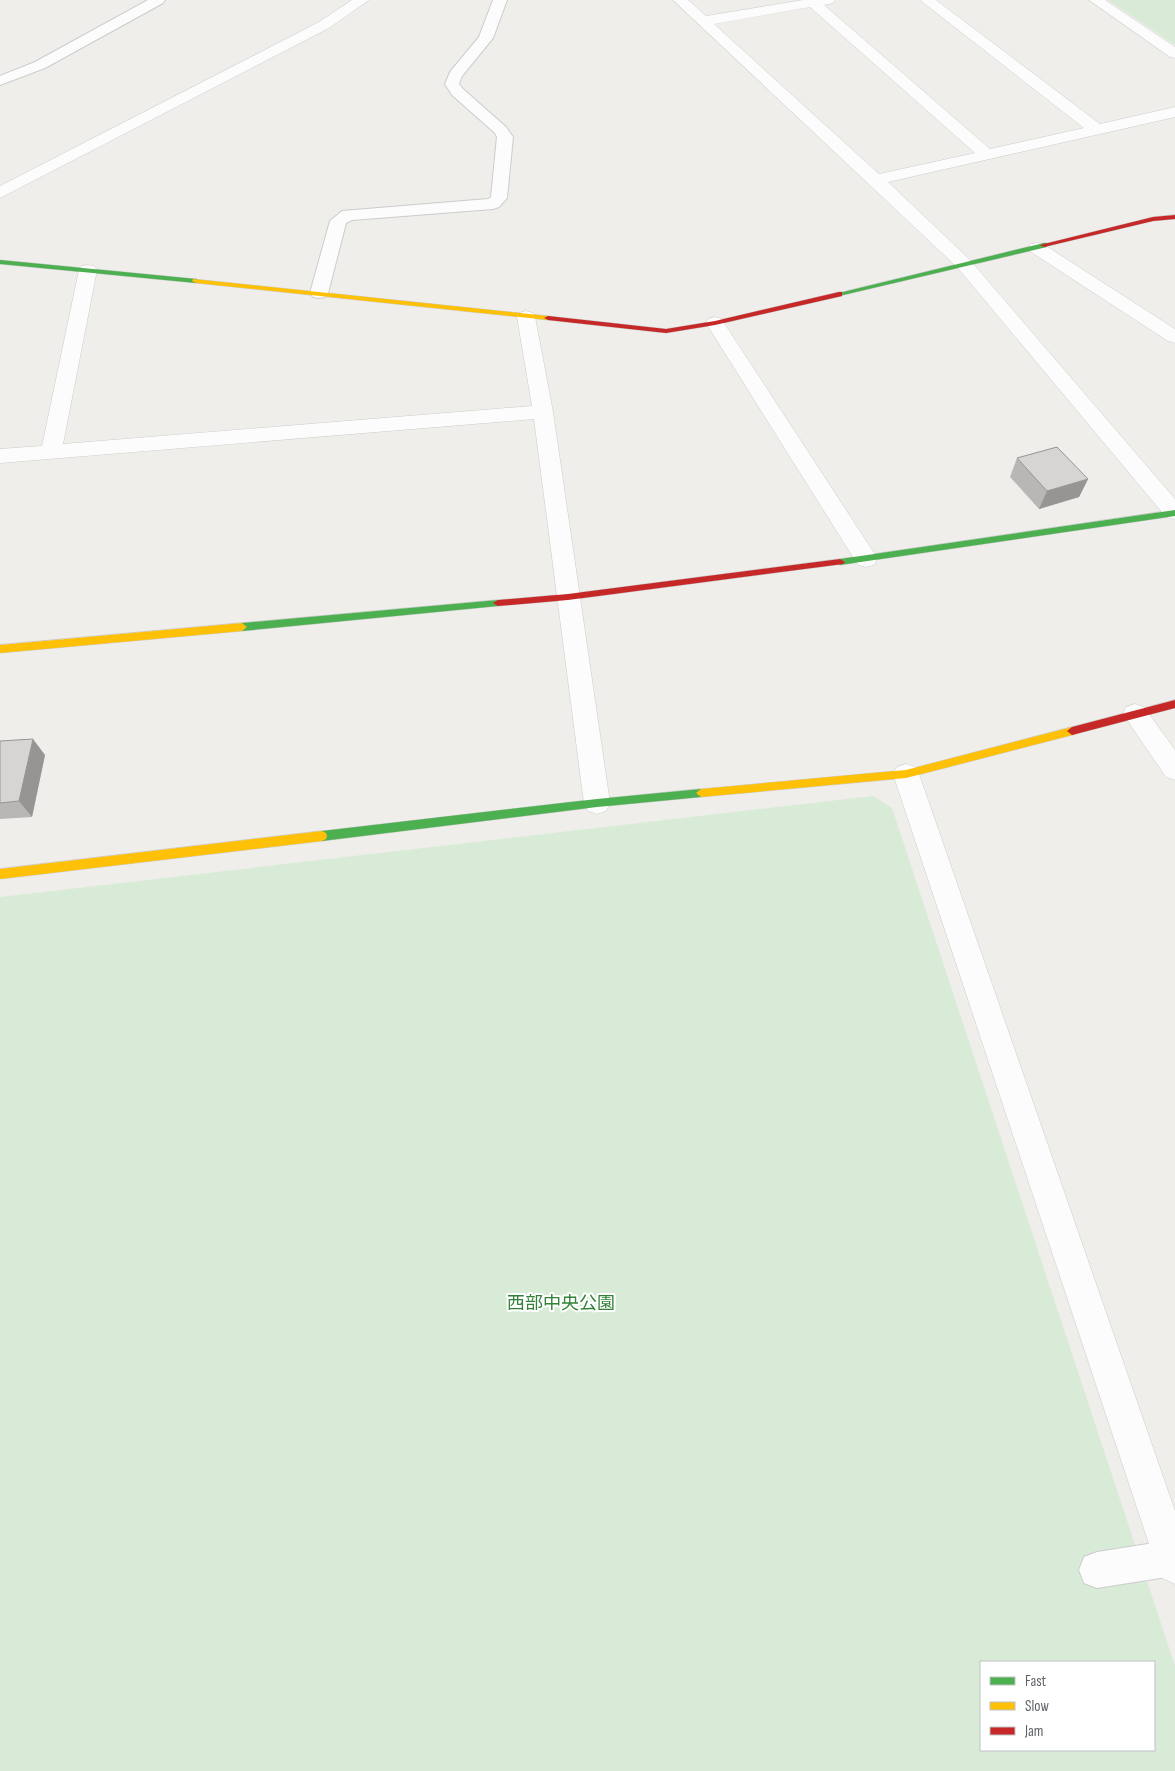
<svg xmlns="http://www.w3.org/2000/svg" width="1175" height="1771" viewBox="0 0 1175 1771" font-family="'Sofia Sans Condensed','Noto Sans JP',sans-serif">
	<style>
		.green { fill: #d8ebd6; fill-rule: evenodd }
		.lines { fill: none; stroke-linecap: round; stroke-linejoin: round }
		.lane-casing { stroke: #cbcccc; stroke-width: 2 }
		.street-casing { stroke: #cbcccc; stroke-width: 1 }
		.fast-casing { stroke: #cacacb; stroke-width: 1 }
		.slow-casing { stroke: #cacacb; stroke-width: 1 }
		.jam-casing { stroke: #cacacb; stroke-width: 1 }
		.lane { fill: #fdfcfc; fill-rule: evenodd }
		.street { fill: #fdfcfc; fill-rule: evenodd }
		.fast { fill: #4caf50; fill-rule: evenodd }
		.slow { fill: #ffc107; fill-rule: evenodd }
		.jam { fill: #c62828; fill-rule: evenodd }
		.wall { fill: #b8b7b5 }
		.shaded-wall { fill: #969594 }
		.building { fill: #d6d5d3; stroke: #969594 }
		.labels { text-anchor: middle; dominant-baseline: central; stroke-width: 4; stroke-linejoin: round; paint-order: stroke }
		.near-park-label { font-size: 18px; fill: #348238; stroke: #fff }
	</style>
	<rect width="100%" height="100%" fill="#efeeea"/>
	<g class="green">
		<polygon points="1108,0 1175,0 1175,45"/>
		<path d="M 873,796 L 892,808 L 1175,1666 L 1175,1771 L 0,1771 L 0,897 ZM 981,1662 L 1154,1662 L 1154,1750 L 981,1750 Z"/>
	</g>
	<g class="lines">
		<g class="lane-casing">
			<g id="lane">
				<polygon points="148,0 165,0 163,3 45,68 0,85 0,76 35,62"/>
				<polygon points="493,0 507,0 493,38 462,76 459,84 463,89 506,127 513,137 507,198 499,207 493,209 352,220 346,223 328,293 325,297 319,298 313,297 310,293 330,221 342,211 488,199 491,197 497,137 495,133 452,95 445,84 450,72 479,37"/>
				<polygon points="1173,1540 1175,1541 1175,1575 1173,1576 1097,1588 1084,1583 1079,1570 1084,1557 1097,1552"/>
			</g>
		</g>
		<g class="street-casing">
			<g id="street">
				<polygon points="352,0 369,0 329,28 0,198 0,186 319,22"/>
				<path d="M 673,0 L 688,0 L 706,16 L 803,0 L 835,0 L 833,3 L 824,5 L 990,149 L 1084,128 L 920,0 L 936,0 L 1100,124 L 1175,107 L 1175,117 L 888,182 L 969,259 L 1175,499 L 1175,519 L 1166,517 L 957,267 ZM 810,7 L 975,153 L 879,174 L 714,24 Z"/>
				<polygon points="1089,0 1105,0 1175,47 1175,58 1170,57"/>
				<polygon points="1037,243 1043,244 1175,329 1175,343 1168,341 1031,252 1028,248 1031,244"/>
				<polygon points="88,265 94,266 97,270 63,444 532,406 517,317 519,313 526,311 533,313 535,317 553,412 610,803 606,811 597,814 588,811 584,803 534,419 0,463 0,449 42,446 79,270 82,266"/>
				<polygon points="715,317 722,319 724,323 874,553 877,559 874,565 866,567 858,565 706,323 708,319"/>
				<polygon points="1135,704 1144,707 1175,750 1175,780 1166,777 1123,714 1126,707"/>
				<polygon points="906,764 915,767 919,774 1175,1511 1175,1584 1162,1578 1156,1565 893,774 897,767"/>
			</g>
		</g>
		<g class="fast-casing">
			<g id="fast">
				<polygon points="1044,243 1047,243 1047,247 839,296 835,294"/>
				<polygon points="0,260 196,279 200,281 196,283 0,264"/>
				<polygon points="1175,510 1175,516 840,565 835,562 840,559"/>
				<polygon points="498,600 503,603 498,606 242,631 237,627 242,623"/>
				<polygon points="701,789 706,793 701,797 597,807 322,841 318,839 317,836 318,833 322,831 597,799"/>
			</g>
		</g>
		<g class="slow-casing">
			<g id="slow">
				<polygon points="193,279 548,316 552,318 548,320 196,283 192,281"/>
				<polygon points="242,623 247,627 242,631 0,653 0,645"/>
				<polygon points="1072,727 1077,731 1076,734 906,778 701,797 696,793 701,789 906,770"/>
				<polygon points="322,831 326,833 327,836 326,839 322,841 0,879 0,869"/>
			</g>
		</g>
		<g class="jam-casing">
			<g id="jam">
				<polygon points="1175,215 1175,219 1153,221 1044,247 1040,245 1153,217"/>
				<polygon points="839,292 842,292 842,296 715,325 666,333 548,320 544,318 548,316 666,329 715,321"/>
				<polygon points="840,559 845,562 843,564 568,600 498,606 493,603 498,600 568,594"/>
				<polygon points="1175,700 1175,708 1072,735 1067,731 1072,727"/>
			</g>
		</g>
		<use href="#lane" class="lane"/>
		<use href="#street" class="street"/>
		<use href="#fast" class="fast"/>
		<use href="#slow" class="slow"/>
		<use href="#jam" class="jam"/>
	</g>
	<g class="wall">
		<polygon points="1017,458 1088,479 1079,497 1039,509 1010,477"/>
		<polygon points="0,741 45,755 32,817 0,819"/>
	</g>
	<g class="shaded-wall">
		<polygon points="1088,479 1079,497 1039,509 1047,491"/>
		<polygon points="33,739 45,755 32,817 19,801"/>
	</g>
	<g class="building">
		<polygon points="1057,447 1088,479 1047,491 1017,458"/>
		<polygon points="33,739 19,801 0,803 0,741"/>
	</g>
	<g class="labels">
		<g class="near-park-label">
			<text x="561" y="1303">西部中央公園</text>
		</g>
	</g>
	<rect x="980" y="1661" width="175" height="90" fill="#ffffff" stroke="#bfc1c3"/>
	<rect x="990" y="1677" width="25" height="8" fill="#4caf50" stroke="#bfc1c3"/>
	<text x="1025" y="1686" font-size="15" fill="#5f6368">Fast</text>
	<rect x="990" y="1702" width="25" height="8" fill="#ffc107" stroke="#bfc1c3"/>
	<text x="1025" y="1711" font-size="15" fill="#5f6368">Slow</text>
	<rect x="990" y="1727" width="25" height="8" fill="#c62828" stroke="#bfc1c3"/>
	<text x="1025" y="1736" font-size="15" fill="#5f6368">Jam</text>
</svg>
